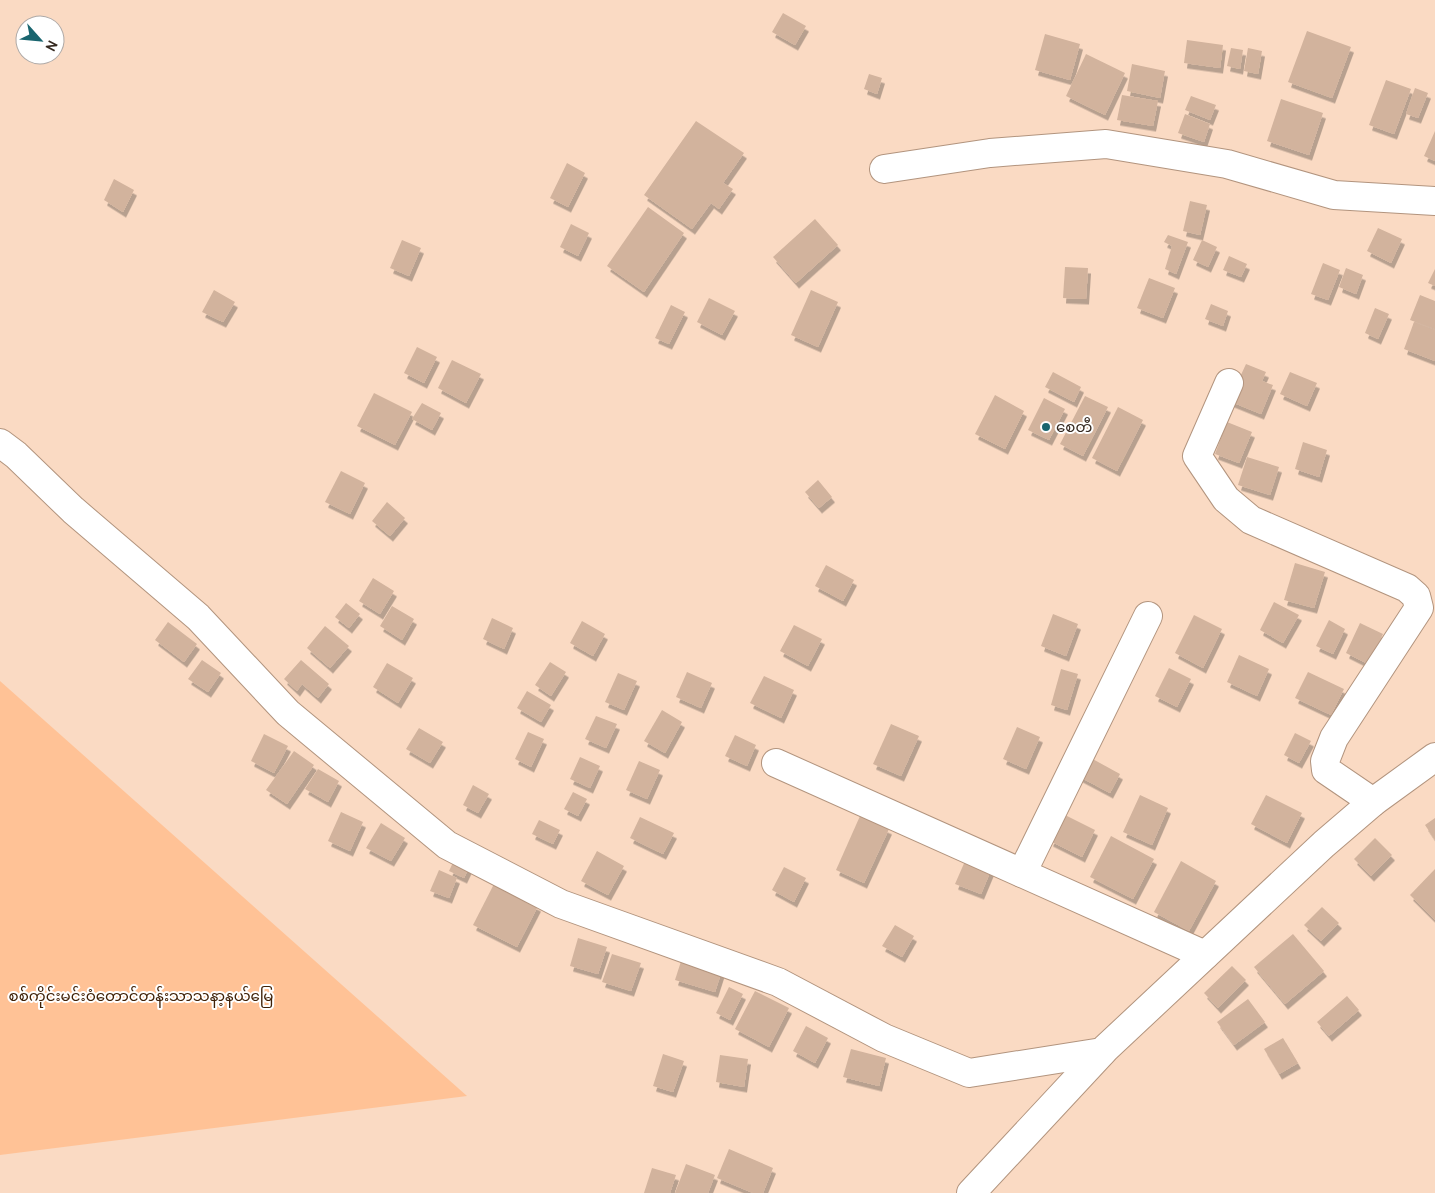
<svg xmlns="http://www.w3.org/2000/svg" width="1435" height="1193" viewBox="0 0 1435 1193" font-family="Cabin,'Noto Sans Myanmar',sans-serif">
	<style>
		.green { fill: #ffc296 }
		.building { fill: #d2b39d; filter: url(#shadow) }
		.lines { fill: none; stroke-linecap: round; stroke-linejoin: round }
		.minor-casing { stroke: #b2947e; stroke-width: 30 }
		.minor { stroke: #fff; stroke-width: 28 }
		.poi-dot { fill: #19656f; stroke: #fff; stroke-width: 2 }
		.labels { text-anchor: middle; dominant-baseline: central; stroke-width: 4; stroke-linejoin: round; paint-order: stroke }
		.poi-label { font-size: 15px; fill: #352920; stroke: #fff; text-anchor: start }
		.park-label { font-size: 15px; fill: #3f2006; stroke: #fff }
	</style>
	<defs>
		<filter id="shadow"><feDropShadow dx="3" dy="5.5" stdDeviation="0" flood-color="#0004"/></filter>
	</defs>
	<rect width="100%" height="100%" fill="#fadac3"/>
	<polygon class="green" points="0,681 467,1096 0,1155"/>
	<g class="building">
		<polygon points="783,13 806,26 795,45 772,32"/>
		<polygon points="1307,31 1351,47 1332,98 1288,82"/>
		<polygon points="1045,34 1080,44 1070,80 1035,70"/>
		<polygon points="1187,40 1223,45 1220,68 1184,63"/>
		<polygon points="1231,48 1243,50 1240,69 1227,66"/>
		<polygon points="1248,48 1262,51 1258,74 1244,71"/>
		<polygon points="1086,54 1125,73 1105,115 1066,96"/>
		<polygon points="1132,64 1165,71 1160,98 1127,91"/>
		<polygon points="869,74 882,78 877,94 864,89"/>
		<polygon points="1386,80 1411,89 1394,134 1369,125"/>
		<polygon points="1415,88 1428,93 1418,118 1406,114"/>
		<polygon points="1122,95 1158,101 1153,126 1117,120"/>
		<polygon points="1191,96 1216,105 1210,120 1185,110"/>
		<polygon points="1281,99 1323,113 1309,155 1267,141"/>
		<polygon points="1185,114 1210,124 1204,142 1178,133"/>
		<polygon points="696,121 744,153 723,183 733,189 719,209 711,203 692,229 644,195"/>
		<polygon points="1435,131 1435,161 1424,156"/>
		<polygon points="567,163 585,173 568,207 550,198"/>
		<polygon points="114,179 134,190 123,212 104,200"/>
		<polygon points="1190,201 1207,205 1200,235 1183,231"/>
		<polygon points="648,207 684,233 644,292 607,266"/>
		<polygon points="815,219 838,245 796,283 773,257"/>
		<polygon points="571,224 589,233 578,256 560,247"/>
		<polygon points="1378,228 1402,239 1391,263 1367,251"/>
		<polygon points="1168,235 1188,242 1176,274 1165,269 1172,246 1164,242"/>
		<polygon points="402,240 421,248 409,276 390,268"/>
		<polygon points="1202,240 1217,247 1208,267 1193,260"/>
		<polygon points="1229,256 1247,264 1241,277 1223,270"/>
		<polygon points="1323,263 1340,270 1328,300 1311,294"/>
		<polygon points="1065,267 1088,268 1086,299 1063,298"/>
		<polygon points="1346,268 1363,275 1356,294 1339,287"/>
		<polygon points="1435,269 1435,286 1428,283"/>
		<polygon points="1149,278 1175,288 1163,318 1137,308"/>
		<polygon points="214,290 235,302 223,322 202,312"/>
		<polygon points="811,290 838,302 818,347 791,335"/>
		<polygon points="1420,295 1435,301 1435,329 1410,320"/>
		<polygon points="709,298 735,311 722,335 697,322"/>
		<polygon points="1211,304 1228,311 1223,326 1205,319"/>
		<polygon points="671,305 685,312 669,344 655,338"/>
		<polygon points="1375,308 1389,314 1378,339 1365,333"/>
		<polygon points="1414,322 1435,330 1435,361 1404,349"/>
		<polygon points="417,347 437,357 424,383 404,373"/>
		<polygon points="452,360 481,374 466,403 438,388"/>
		<polygon points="1246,364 1266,372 1262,381 1273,385 1261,414 1229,401"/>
		<polygon points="1053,372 1081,387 1074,402 1045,387"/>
		<polygon points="1290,372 1317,383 1307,406 1280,394"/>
		<polygon points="374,393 412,412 395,445 357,426"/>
		<polygon points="995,395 1024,411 1005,449 975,434"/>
		<polygon points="1085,396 1108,407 1083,456 1060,444"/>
		<polygon points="1044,398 1065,409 1049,440 1028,430"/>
		<polygon points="422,403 441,413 432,430 412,419"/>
		<polygon points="1118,407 1143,420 1117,471 1092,458"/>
		<polygon points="1227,422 1252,432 1239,463 1215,454"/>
		<polygon points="1303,442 1327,450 1319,477 1295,469"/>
		<polygon points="1247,457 1279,467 1270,495 1238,485"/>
		<polygon points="341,471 365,483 350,514 325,502"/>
		<polygon points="818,480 832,497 819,508 805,492"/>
		<polygon points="387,502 405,518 390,536 372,521"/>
		<polygon points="1295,563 1325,572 1314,608 1284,600"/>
		<polygon points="826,565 854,580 843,601 815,586"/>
		<polygon points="373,578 394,591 380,614 359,601"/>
		<polygon points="1274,602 1299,615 1283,643 1260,630"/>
		<polygon points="346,603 360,614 349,628 335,617"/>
		<polygon points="392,606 414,619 402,640 380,626"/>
		<polygon points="1053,614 1078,624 1066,656 1041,646"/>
		<polygon points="1194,615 1222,629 1203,668 1175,653"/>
		<polygon points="492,618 513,628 504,649 483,639"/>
		<polygon points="1329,620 1345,629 1333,654 1316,646"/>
		<polygon points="582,621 605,634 593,656 570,643"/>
		<polygon points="168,622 197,644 184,662 155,640"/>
		<polygon points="1360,623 1383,634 1368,664 1346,653"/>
		<polygon points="794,625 822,639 808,666 780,651"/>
		<polygon points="325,626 349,646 330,668 307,648"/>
		<polygon points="1239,655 1269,669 1257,696 1227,682"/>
		<polygon points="202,660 221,673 208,692 188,679"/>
		<polygon points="301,660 329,684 318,698 302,684 297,691 284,679"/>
		<polygon points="550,662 566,672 551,696 535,685"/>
		<polygon points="387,663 413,678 398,703 373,687"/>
		<polygon points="1169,668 1191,679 1177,707 1155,696"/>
		<polygon points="1061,669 1078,674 1067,710 1051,705"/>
		<polygon points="687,672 712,683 701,708 676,697"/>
		<polygon points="1308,672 1344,689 1331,715 1295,698"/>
		<polygon points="618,673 637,681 624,710 605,702"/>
		<polygon points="764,676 794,690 781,718 750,703"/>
		<polygon points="527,691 551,705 541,722 517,708"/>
		<polygon points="662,710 682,722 665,753 644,741"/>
		<polygon points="596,716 617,724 606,748 585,739"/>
		<polygon points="891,724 919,736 901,776 873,764"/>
		<polygon points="1017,727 1040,737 1026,769 1003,759"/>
		<polygon points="419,728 443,742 430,763 406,749"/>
		<polygon points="528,732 544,739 531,767 515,759"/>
		<polygon points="1295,733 1311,741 1299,763 1284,755"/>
		<polygon points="264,734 288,746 274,773 251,761"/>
		<polygon points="735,735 756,745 747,766 725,756"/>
		<polygon points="294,751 314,765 287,804 266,790"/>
		<polygon points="580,757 600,766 590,788 570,779"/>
		<polygon points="1089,757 1120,774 1110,793 1078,776"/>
		<polygon points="639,761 660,770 647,799 626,790"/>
		<polygon points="318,769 339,781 328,802 305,789"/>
		<polygon points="473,785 489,794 478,813 463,805"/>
		<polygon points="573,792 587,799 578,816 564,809"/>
		<polygon points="1140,795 1168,808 1152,845 1123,832"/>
		<polygon points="1266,795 1302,813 1287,843 1251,824"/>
		<polygon points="341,812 363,822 350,851 328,841"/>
		<polygon points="1063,814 1095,830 1082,857 1050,841"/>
		<polygon points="860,816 889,829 864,883 836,870"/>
		<polygon points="640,817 674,833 663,854 630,838"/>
		<polygon points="1435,818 1435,840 1425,825"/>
		<polygon points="539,820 560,830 553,844 532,834"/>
		<polygon points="381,823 405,838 391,861 366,848"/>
		<polygon points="1111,836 1154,859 1133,899 1090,877"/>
		<polygon points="1375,838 1392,855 1371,876 1354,859"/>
		<polygon points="597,851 624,866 608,895 581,881"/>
		<polygon points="969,852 994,863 981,894 955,884"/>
		<polygon points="457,854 472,861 464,878 449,871"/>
		<polygon points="1181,861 1216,881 1189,931 1154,912"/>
		<polygon points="784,867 806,878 794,902 772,890"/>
		<polygon points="1435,869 1435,920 1410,895"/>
		<polygon points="439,870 457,878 449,898 430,891"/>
		<polygon points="494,884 538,906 517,947 473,925"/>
		<polygon points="1322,907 1339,923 1321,941 1304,925"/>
		<polygon points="895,925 914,936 902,957 882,946"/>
		<polygon points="1293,934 1324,971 1285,1004 1254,967"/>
		<polygon points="578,938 607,947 598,974 570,966"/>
		<polygon points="684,952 724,964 715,992 675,980"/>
		<polygon points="612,954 641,963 631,991 602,982"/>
		<polygon points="1232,966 1246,980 1218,1008 1204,993"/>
		<polygon points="729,987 743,994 730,1020 716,1013"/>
		<polygon points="755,991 789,1008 769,1047 735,1029"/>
		<polygon points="1347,996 1359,1010 1329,1036 1317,1022"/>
		<polygon points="1248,999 1265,1022 1234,1045 1217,1022"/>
		<polygon points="806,1026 828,1038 815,1063 793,1051"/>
		<polygon points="1283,1038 1298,1063 1279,1074 1264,1049"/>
		<polygon points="851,1049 886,1058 879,1086 843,1077"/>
		<polygon points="663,1054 684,1061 673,1092 653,1086"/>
		<polygon points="720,1055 748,1059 744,1087 716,1082"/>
		<polygon points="729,1149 773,1168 763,1193 753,1193 717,1178"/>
		<polygon points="686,1164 715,1175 708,1193 675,1193"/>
		<polygon points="652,1168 676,1175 670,1193 644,1193"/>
	</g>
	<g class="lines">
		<g class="minor-casing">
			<g id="minor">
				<polyline points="884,169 990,153 1106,144 1227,164 1334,195 1435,201"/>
				<polyline points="1229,383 1197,456 1226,499 1251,520 1407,588 1416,596 1419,608 1334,738 1325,761 1326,770 1373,802"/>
				<polyline points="0,443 16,455 73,510 198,617 288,713 447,845 561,904 778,982 884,1038 969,1073 1102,1052"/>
				<polyline points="776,763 1205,955"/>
				<polyline points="1022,873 1148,616"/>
				<polyline points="971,1193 1106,1048 1324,844 1373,802 1435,757"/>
			</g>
		</g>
		<use href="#minor" class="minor"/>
	</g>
	<circle class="poi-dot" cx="1046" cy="427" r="5"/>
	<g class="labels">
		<g class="poi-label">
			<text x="1056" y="427">စေတီ</text>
		</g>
		<g class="park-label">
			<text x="141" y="996">စစ်ကိုင်းမင်းဝံတောင်တန်းသာသနာ့နယ်မြေ</text>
		</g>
	</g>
	<g transform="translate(40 40) rotate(117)"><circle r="24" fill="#ffffff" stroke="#aea9a6"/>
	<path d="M0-4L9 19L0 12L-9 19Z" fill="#19656f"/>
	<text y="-8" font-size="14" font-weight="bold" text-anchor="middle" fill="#352920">N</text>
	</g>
</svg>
